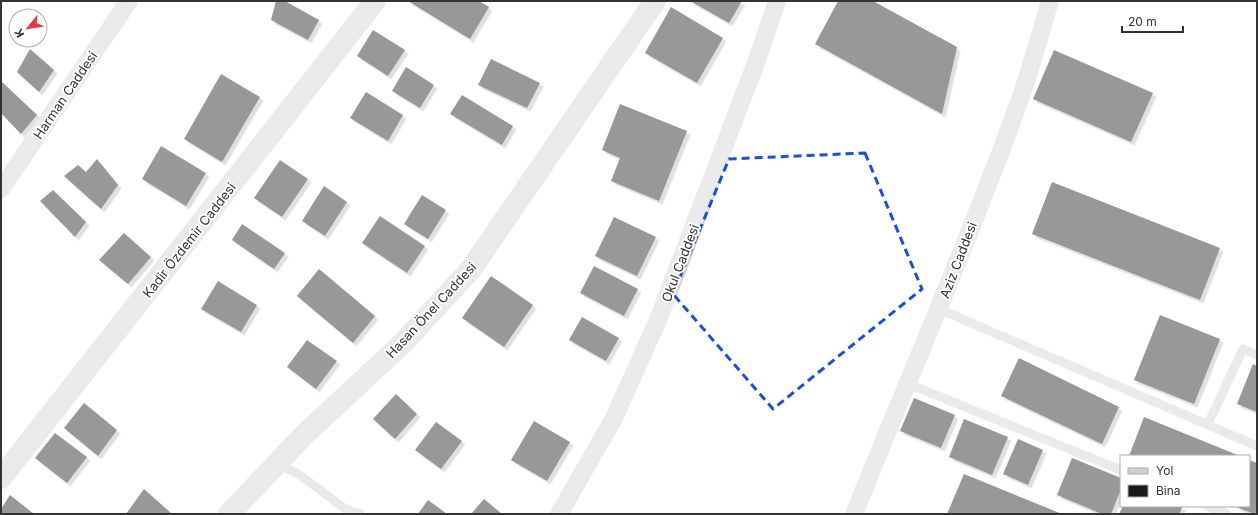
<svg xmlns="http://www.w3.org/2000/svg" width="1258" height="515" viewBox="0 0 1258 515" font-family="Inter,sans-serif">
	<style>
		.building { fill: #1a1a1a; filter: url(#shadow) }
		.lines { fill: none; stroke-linecap: round; stroke-linejoin: round }
		.service { stroke: #d0d0d0; stroke-width: 9 }
		.minor { stroke: #d0d0d0; stroke-width: 18 }
		.tertiary { stroke: #d0d0d0; stroke-width: 22 }
		.marked { fill: none; stroke: #1d4ed8; stroke-width: 3; stroke-dasharray: 8 5; stroke-linejoin: round }
		.labels { text-anchor: middle; dominant-baseline: central; stroke-width: 4; stroke-linejoin: round; paint-order: stroke }
		.street-label { font-size: 13px; fill: #333; stroke: #fff }
	</style>
	<defs>
		<filter id="shadow"><feDropShadow dx="3.5" dy="3.5" stdDeviation="0" flood-color="#0004"/></filter>
	</defs>
	<rect width="100%" height="100%" fill="#fff"/>
	<g class="building">
		<polygon points="276,1 285,1 319,20 308,40 271,20"/>
		<polygon points="408,1 479,1 489,7 470,39"/>
		<polygon points="690,1 742,1 729,23"/>
		<polygon points="838,1 873,1 957,47 942,114 815,44"/>
		<polygon points="671,7 723,38 697,83 645,53"/>
		<polygon points="373,30 405,50 388,76 357,56"/>
		<polygon points="30,49 54,70 39,92 17,72"/>
		<polygon points="1054,50 1153,93 1131,142 1033,99"/>
		<polygon points="491,59 540,83 527,108 478,85"/>
		<polygon points="406,67 434,85 420,108 392,91"/>
		<polygon points="221,74 260,97 222,162 184,139"/>
		<polygon points="1,81 37,115 21,134 1,113"/>
		<polygon points="366,92 403,115 388,141 350,118"/>
		<polygon points="462,95 513,126 502,145 450,114"/>
		<polygon points="620,104 687,131 659,201 611,181 620,158 602,150"/>
		<polygon points="161,146 206,173 186,206 142,179"/>
		<polygon points="97,159 118,185 101,209 64,176 78,165 86,172"/>
		<polygon points="280,160 308,179 282,217 254,198"/>
		<polygon points="1052,182 1220,248 1200,300 1032,234"/>
		<polygon points="324,186 347,202 325,236 302,221"/>
		<polygon points="53,190 86,222 75,237 40,201"/>
		<polygon points="422,195 446,210 428,239 404,224"/>
		<polygon points="380,216 425,246 407,273 362,243"/>
		<polygon points="614,217 656,237 637,276 595,256"/>
		<polygon points="242,224 285,253 274,269 232,240"/>
		<polygon points="124,233 151,257 128,284 99,260"/>
		<polygon points="594,266 638,289 624,316 580,293"/>
		<polygon points="319,269 375,316 353,343 297,296"/>
		<polygon points="491,276 533,305 504,347 462,318"/>
		<polygon points="218,281 257,305 241,332 201,309"/>
		<polygon points="1160,315 1220,339 1194,404 1134,380"/>
		<polygon points="582,317 619,338 606,361 569,340"/>
		<polygon points="307,340 337,361 316,389 287,367"/>
		<polygon points="1019,358 1119,407 1102,444 1001,396"/>
		<polygon points="1253,364 1257,366 1257,412 1237,404"/>
		<polygon points="396,394 417,414 395,439 373,419"/>
		<polygon points="914,398 955,415 941,448 900,431"/>
		<polygon points="84,403 117,430 98,456 64,428"/>
		<polygon points="1144,417 1240,456 1129,456"/>
		<polygon points="964,419 1008,437 992,475 949,457"/>
		<polygon points="534,421 570,442 547,481 511,460"/>
		<polygon points="436,422 462,441 441,469 415,450"/>
		<polygon points="55,433 87,457 67,483 35,458"/>
		<polygon points="1018,439 1043,450 1028,485 1003,474"/>
		<polygon points="1072,458 1121,478 1121,489 1111,514 1102,514 1057,495"/>
		<polygon points="1249,460 1257,463 1257,509 1255,514 1233,506 1249,506"/>
		<polygon points="964,474 1062,514 947,514"/>
		<polygon points="144,489 172,514 126,514"/>
		<polygon points="10,495 34,514 1,514 1,509"/>
		<polygon points="484,499 502,514 471,514"/>
		<polygon points="428,500 447,514 418,514"/>
		<polygon points="1123,506 1183,506 1179,514 1119,514"/>
	</g>
	<g class="lines">
		<g class="service">
			<polyline points="939,309 1257,446"/>
			<polyline points="906,383 1121,470"/>
			<polyline points="1208,424 1243,349 1257,355"/>
			<polyline points="278,464 300,475 344,508 360,514"/>
			<polyline points="1207,506 1227,514"/>
		</g>
		<g class="minor">
			<polyline points="1,189 129,1"/>
			<polyline points="559,514 614,418 658,320 757,60 777,1"/>
			<path d="M 854,514 C 909,377 969,241 1019,102 C 1031,69 1040,35 1050,1"/>
		</g>
		<g class="tertiary">
			<polyline points="1,478 375,1"/>
			<polyline points="229,514 305,434 403,343 471,269 655,1"/>
		</g>
	</g>
	<path d="M0 0H1258V515H0ZM 865,153 L 922,289 L 773,409 L 673,294 L 729,159 Z" fill="#fff" fill-opacity=".55" fill-rule="evenodd"/>
	<path class="marked" d="M 865,153 L 922,289 L 773,409 L 673,294 L 729,159 Z"/>
	<g class="labels">
		<g class="street-label">
			<text transform="translate(65 95) rotate(-56)">Harman Caddesi</text>
			<text transform="translate(189 240) rotate(-52)">Kadir Özdemir Caddesi</text>
			<text transform="translate(958 260) rotate(-69)">Aziz Caddesi</text>
			<text transform="translate(680 263) rotate(-69)">Okul Caddesi</text>
			<text transform="translate(431 310) rotate(-47)">Hasan Önel Caddesi</text>
		</g>
	</g>
	<rect width="1258" height="515" fill="none" stroke="#333333" stroke-width="4"/>
	<rect x="1120" y="455" width="130" height="52" fill="#ffffff" stroke="#adadad"/>
	<rect x="1128" y="468" width="20" height="6" fill="#d0d0d0" stroke="#adadad"/>
	<text x="1156" y="475" font-size="12" fill="#333333">Yol</text>
	<rect x="1128" y="485" width="20" height="12" fill="#1a1a1a" stroke="#adadad"/>
	<text x="1156" y="495" font-size="12" fill="#333333">Bina</text>
	<g transform="translate(28 28) rotate(240)"><circle r="19" fill="#ffffff" stroke="#adadad"/>
	<path d="M0-3L7 15L0 10L-7 15Z" fill="#e63946"/>
	<text y="-6" font-size="11" font-weight="bold" text-anchor="middle" fill="#333333">K</text>
	</g>
	<path d="M1122 26v6h61v-6" fill="none" stroke="#333333" stroke-width="2"/>
	<text x="1128" y="26" font-size="12" fill="#333333" stroke="#ffffff" stroke-width="3" paint-order="stroke">20 m</text>
</svg>
